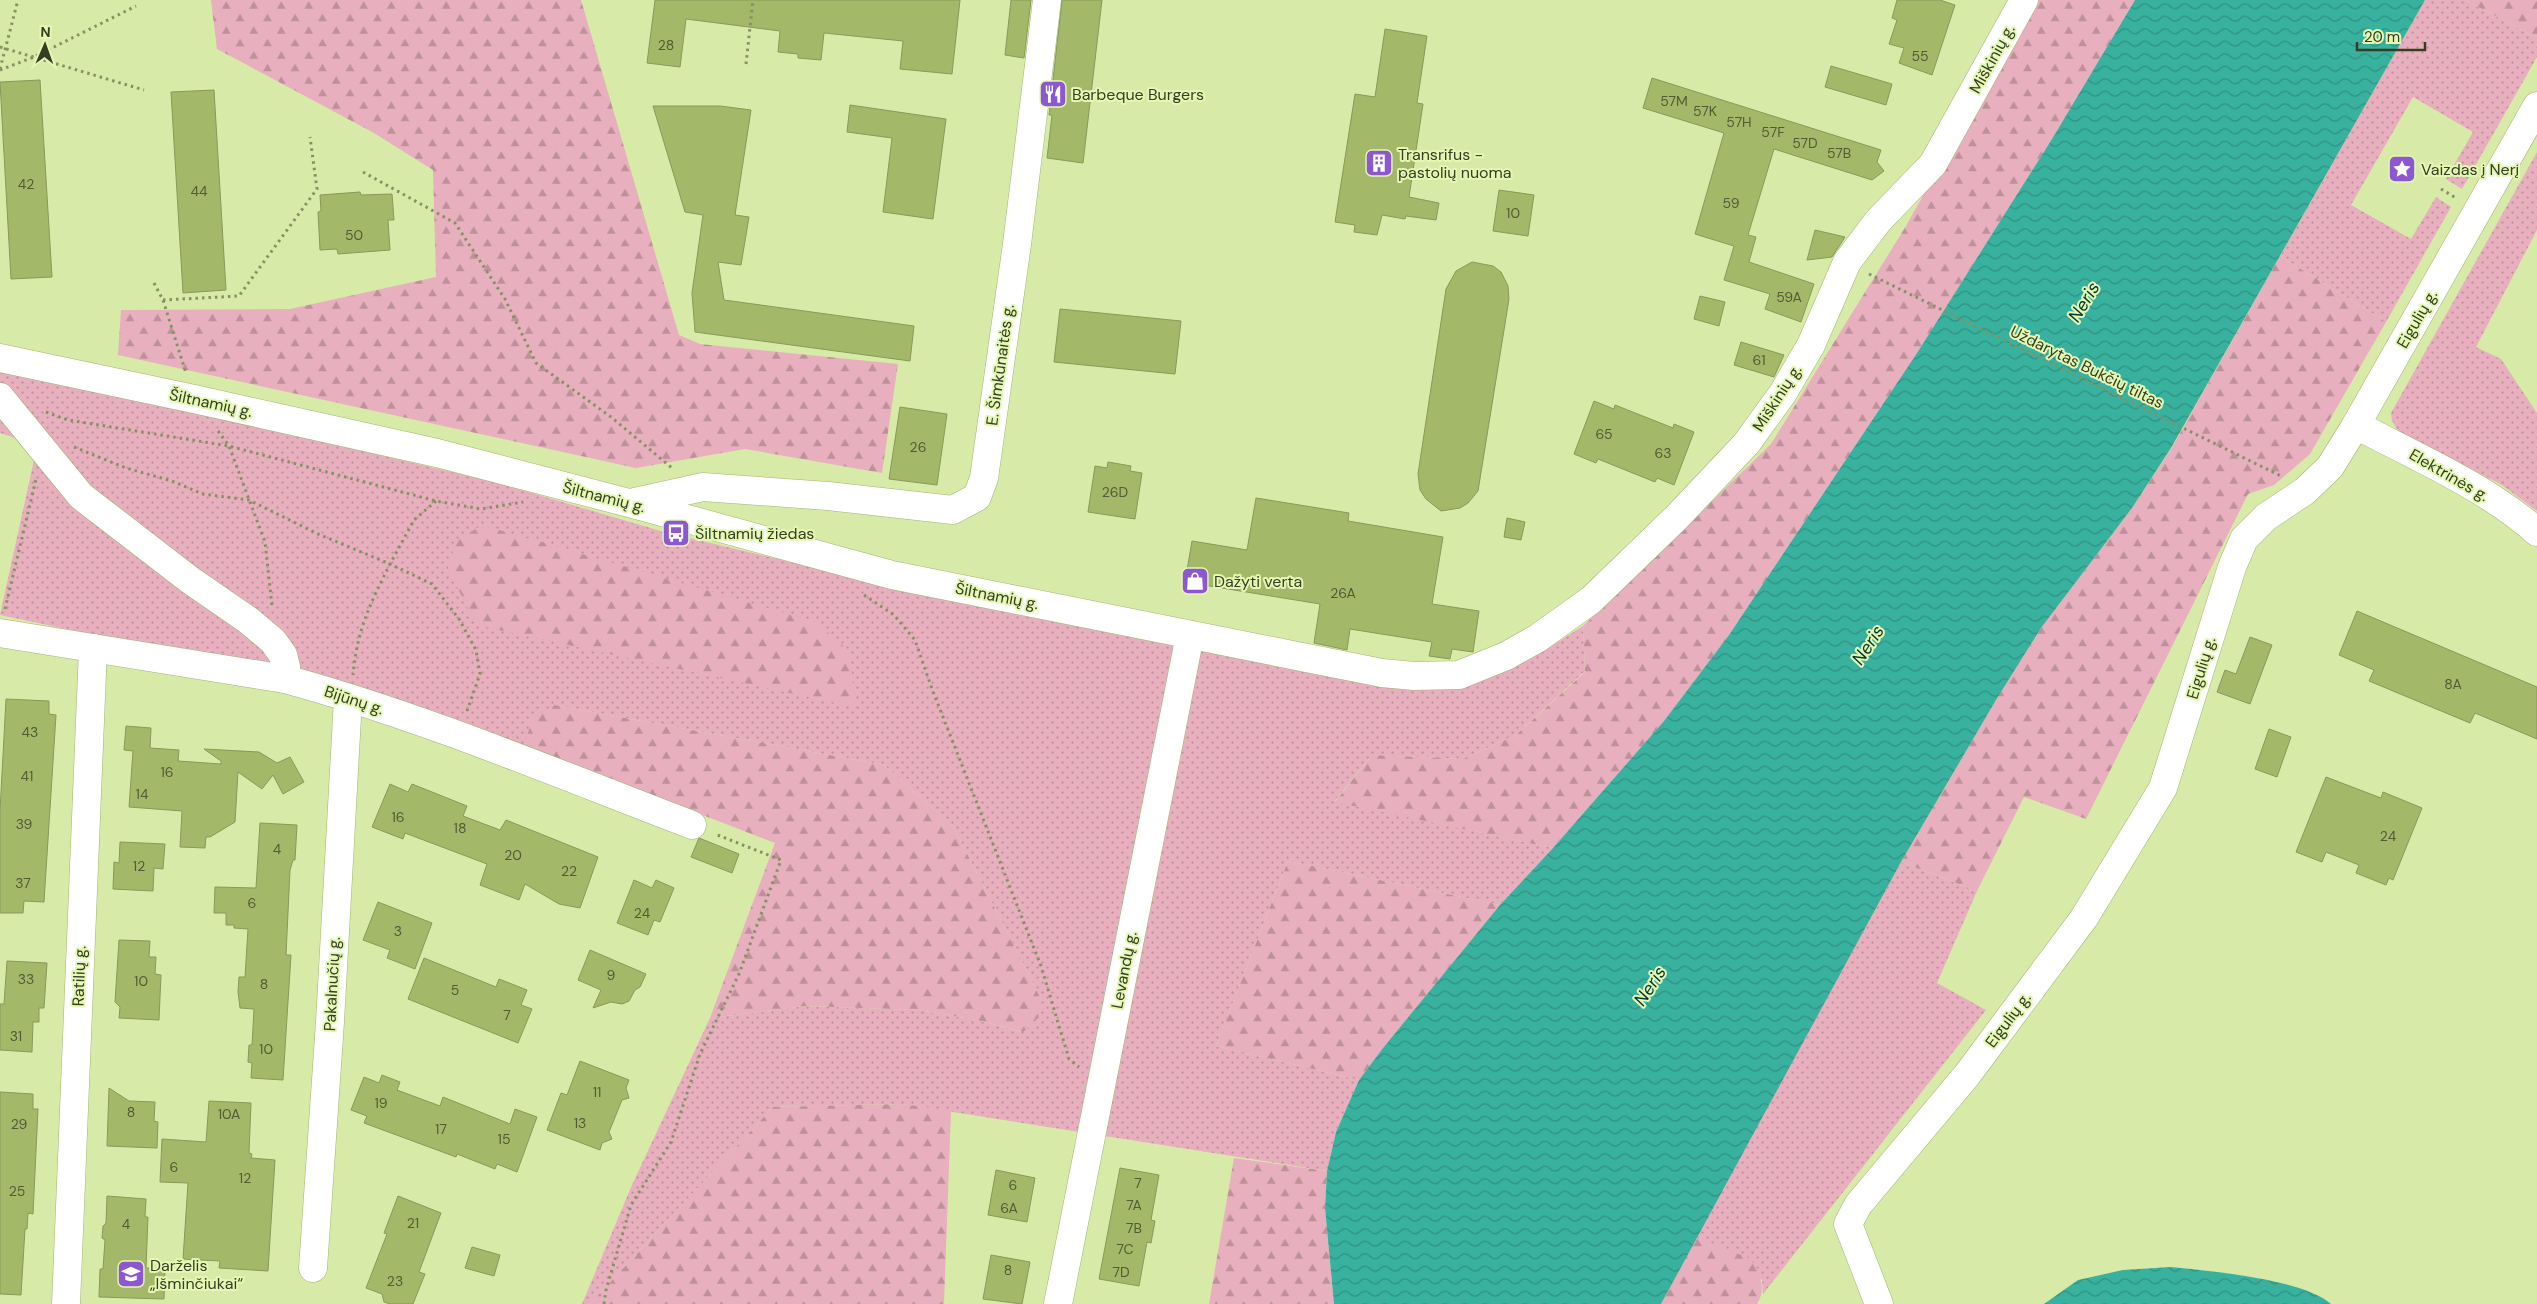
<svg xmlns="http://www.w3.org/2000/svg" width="2537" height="1304" viewBox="0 0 2537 1304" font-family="'DM Sans',sans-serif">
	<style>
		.grass { fill: url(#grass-dots) }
		.forest { fill: url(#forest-firs) }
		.water { fill: url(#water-waves) }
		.building { fill: #a3b869; stroke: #889959 }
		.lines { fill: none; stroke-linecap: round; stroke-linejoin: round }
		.minor-casing { stroke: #a2b473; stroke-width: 29 }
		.path { stroke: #849263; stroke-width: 3; stroke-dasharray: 2.5 4; stroke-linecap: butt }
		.minor { stroke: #fff; stroke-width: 28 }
		.labels { text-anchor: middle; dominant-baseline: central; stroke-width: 4; stroke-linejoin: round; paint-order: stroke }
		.number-label { font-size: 14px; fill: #505c34 }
		.street-label { font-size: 16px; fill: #353d22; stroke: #e4f8b4 }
		.poi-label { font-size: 16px; fill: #353d22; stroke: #e4f8b4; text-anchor: start }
		.water-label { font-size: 18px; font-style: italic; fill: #003730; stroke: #e4f8b4 }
	</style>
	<defs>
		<pattern id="grass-dots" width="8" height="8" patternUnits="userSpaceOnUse" patternTransform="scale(1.25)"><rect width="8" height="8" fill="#e8afbe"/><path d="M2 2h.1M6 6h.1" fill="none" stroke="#bd909a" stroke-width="1.8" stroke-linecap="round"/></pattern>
		<pattern id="forest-firs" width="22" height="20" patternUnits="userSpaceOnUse" patternTransform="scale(1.25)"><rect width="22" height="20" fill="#e8afbe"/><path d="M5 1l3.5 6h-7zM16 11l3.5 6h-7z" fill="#bd909a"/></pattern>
		<pattern id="water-waves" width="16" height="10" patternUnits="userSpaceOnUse" patternTransform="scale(1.25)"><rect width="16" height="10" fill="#39b19f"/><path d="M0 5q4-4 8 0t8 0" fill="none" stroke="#319181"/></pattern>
	</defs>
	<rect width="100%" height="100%" fill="#d7eaa7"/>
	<g class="grass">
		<polygon points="2425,0 2465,0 2537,38 2537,57 2462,189 2446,179 2473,132 2413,97 2351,205 2411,239 2436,197 2451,207 2386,322 2280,256"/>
		<polygon points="2537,152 2537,230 2476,347 2501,359 2537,413 2537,511 2502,485 2399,432 2392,421 2391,413"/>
		<polygon points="0,370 236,421 498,483 664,532 879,583 1317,671 1519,662 1550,647 1583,626 1585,671 1516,735 1463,759 1372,755 1335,801 1553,848 1500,905 1288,861 1216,1046 1359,1080 1336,1132 1327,1171 902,1104 773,1107 590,1304 582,1304 632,1185 710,1018 805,1006 919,1010 977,1020 1022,1032 1041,999 953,826 884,765 554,705 524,746 114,639 0,615 34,460 16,438 0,433"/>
		<polygon points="1901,862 1977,891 1937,983 1986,1010 1763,1294 1762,1280 1696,1237"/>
	</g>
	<g class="forest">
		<polygon points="211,0 581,0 679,335 700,344 898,364 882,473 745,449 636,468 118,355 121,310 290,309 436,277 433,170 374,133 217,49"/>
		<polygon points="2032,0 2135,0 2052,139 1917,353 1729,635 1664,721 1553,848 1335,802 1372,755 1463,759 1516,735 1585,672 1583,626 1771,444 1906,226"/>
		<polygon points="2465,0 2537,0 2537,38"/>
		<polygon points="2280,256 2386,322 2310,454 2274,485 2248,494 2086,819 2024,797 1977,891 1901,862 1996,700 2041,628 2132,508 2171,449"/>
		<polygon points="482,525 816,622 850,652 855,707 476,625 448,568 456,541"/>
		<path d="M 554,705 L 884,765 L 953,826 L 1041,999 C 1043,1016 1035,1022 1023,1032 L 977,1020 L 919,1010 L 805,1006 L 710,1018 L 775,843 L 524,746 L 533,717 Z"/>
		<polygon points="1288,861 1500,905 1383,1048 1359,1080 1216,1046"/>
		<polygon points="902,1104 951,1111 944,1304 590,1304 773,1107"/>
		<polygon points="1234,1158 1327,1171 1325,1208 1334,1304 1209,1304"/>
		<path d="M 1696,1237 L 1751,1259 C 1760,1276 1767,1287 1757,1304 L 1661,1304 Z"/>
	</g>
	<g class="water">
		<polygon points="2135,0 2425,0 2171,448 2132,508 2041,628 1996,700 1901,862 1661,1304 1334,1304 1325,1208 1327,1171 1336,1132 1359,1080 1383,1048 1500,905 1553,848 1664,721 1729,635 1917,353 2052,139"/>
		<path d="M 2171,1267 C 2210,1271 2303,1279 2331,1304 L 2044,1304 L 2078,1280 L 2123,1270 Z"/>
	</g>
	<g class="building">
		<polygon points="655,0 960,0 952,74 900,69 903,41 824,33 821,60 798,58 798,54 778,52 780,31 686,19 680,67 647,63"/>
		<polygon points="1011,0 1031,0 1024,58 1005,55"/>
		<polygon points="1062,0 1102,0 1083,163 1047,158 1052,115 1049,115"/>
		<polygon points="1897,0 1940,0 1955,5 1932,75 1899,63 1904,48 1889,44 1897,20 1892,18"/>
		<polygon points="1385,29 1427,36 1417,103 1423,104 1409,197 1439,203 1436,220 1406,216 1405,219 1382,215 1377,235 1354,232 1355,225 1335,222 1355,94 1375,97"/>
		<polygon points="1831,66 1892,84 1886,105 1825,87"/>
		<polygon points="1652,78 1881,150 1877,162 1884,171 1872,180 1774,149 1748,235 1756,237 1749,262 1814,284 1801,322 1765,309 1770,294 1724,280 1734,246 1695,234 1724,133 1643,108"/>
		<polygon points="40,80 52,277 11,279 0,82"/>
		<polygon points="214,90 226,290 183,293 171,92"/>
		<polygon points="850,105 946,119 933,219 883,212 892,138 847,132"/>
		<polygon points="653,106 720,106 751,110 735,215 749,217 741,265 718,262 724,300 914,326 910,361 695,332 692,293 703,215 685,212"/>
		<polygon points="1499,190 1534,195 1528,236 1493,231"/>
		<polygon points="360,192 361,195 392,194 394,220 388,220 390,250 338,254 337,249 320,250 318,212 321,211 320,195"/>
		<polygon points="1815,230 1845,237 1832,257 1807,260"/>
		<polygon points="1472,262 1493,266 1501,272 1508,286 1509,299 1478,491 1468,503 1460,508 1441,511 1426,499 1420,490 1418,474 1446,289 1456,271"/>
		<polygon points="1700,296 1725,302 1719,326 1694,319"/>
		<polygon points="1060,309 1181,321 1175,374 1054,362"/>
		<polygon points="1741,342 1784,355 1774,377 1734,365"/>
		<polygon points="1594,401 1614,409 1615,405 1673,428 1674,424 1694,432 1674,485 1657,478 1655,482 1598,459 1596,463 1574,454"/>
		<polygon points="900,407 947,414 937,485 889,479"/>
		<polygon points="1108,462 1131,466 1130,471 1142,473 1135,519 1088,512 1095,466 1107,468"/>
		<polygon points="1256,498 1349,513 1348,521 1443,537 1432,604 1479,611 1473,652 1452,649 1450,659 1429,656 1432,642 1350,629 1347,650 1314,643 1320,604 1185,582 1192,541 1247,550"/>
		<polygon points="1507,518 1525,522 1521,540 1504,537"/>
		<polygon points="2357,611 2537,687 2537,739 2475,713 2470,723 2369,681 2374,670 2339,655"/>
		<polygon points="2250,637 2272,645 2250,704 2217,692 2225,670 2236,674"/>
		<polygon points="6,699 49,701 49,714 56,715 44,902 24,901 23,913 0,913 0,811"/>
		<polygon points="126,726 151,728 150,748 179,750 178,761 221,764 221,761 204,749 259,752 277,763 290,757 304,782 283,794 273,775 262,789 238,772 235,822 210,837 206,837 205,848 180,847 182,811 129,807 133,751 124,750"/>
		<polygon points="2269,729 2291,737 2277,777 2255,769"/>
		<polygon points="2326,777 2381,798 2383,792 2422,808 2393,880 2389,878 2386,885 2356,873 2359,865 2326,852 2322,862 2296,852"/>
		<polygon points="390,784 408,792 412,784 467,806 463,816 500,830 506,820 598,857 580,908 559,904 525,884 519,900 480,885 487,864 405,833 403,839 372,827"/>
		<polygon points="260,823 297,825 295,860 293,860 290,870 286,955 291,955 283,1080 251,1078 252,1063 248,1062 249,1045 252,1045 254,1009 240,1008 238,992 239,977 245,977 248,929 234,928 234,925 226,925 226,913 214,913 215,887 256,888"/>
		<polygon points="699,838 739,854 732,873 691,857"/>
		<polygon points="120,842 165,844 163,869 154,868 153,891 113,889 114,862 119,863"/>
		<polygon points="634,880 652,888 656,880 674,888 660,922 654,920 648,935 617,923"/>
		<polygon points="378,902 432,923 415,969 387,958 390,950 363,940"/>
		<polygon points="119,940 150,941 149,957 156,957 155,974 161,975 159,1020 119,1018 120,1007 115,1002"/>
		<polygon points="590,950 646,974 640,987 635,990 629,1001 622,1004 611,1002 593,1008 601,990 578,980"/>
		<polygon points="424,958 496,987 499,979 527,990 521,1005 532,1009 518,1043 408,999"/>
		<polygon points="7,961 47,963 44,1008 39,1008 39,1022 33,1022 32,1052 0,1050 0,1004 4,1004"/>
		<polygon points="580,1061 629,1080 626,1088 629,1098 622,1100 609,1132 612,1139 602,1143 600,1150 547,1130 561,1093 567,1095"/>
		<polygon points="382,1075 400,1082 397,1090 440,1106 443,1097 510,1124 515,1109 537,1117 517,1172 497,1164 495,1169 457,1154 456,1157 364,1123 367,1116 351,1110 364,1077 379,1083"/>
		<polygon points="109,1088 129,1101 155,1102 154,1121 158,1122 157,1148 107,1146"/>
		<polygon points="0,1092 33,1094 33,1109 38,1109 33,1214 28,1213 27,1229 25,1229 21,1295 0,1294"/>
		<polygon points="209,1101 251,1103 249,1153 252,1154 251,1158 275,1160 268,1271 219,1268 220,1261 183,1259 188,1183 160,1182 162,1139 206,1142"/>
		<polygon points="1120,1168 1159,1175 1151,1220 1155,1221 1151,1243 1147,1242 1139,1286 1099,1279"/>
		<polygon points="996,1170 1035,1178 1027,1222 988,1215"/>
		<polygon points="107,1196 146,1199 145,1217 148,1217 146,1268 165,1269 164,1299 99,1297 100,1269 103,1269 105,1240 102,1238 103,1226 106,1223"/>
		<polygon points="398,1196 441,1213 419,1272 425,1274 413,1304 390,1304 384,1302 382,1294 366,1288 387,1234 384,1233"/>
		<polygon points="472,1247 500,1255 494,1276 465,1268"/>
		<polygon points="991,1255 1030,1262 1022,1304 983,1299"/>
	</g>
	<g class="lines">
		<g class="minor-casing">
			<g id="minor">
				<polyline points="0,358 194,399 437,453 629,503 892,575 1382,673 1414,676 1459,675 1506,656 1538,638 1591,600 1677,517 1746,444 1783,393 1811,345 1847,262 1878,221 1933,164 2024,0"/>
				<polyline points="0,397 81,496 190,580 248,620 273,641 283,655 286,667 285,679"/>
				<path d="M 2356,425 C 2415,456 2488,488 2537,532"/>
				<polyline points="635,502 703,487 828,496 953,510 977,497 984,478 1017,244 1047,0"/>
				<path d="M 0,633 L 285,679 C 424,717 558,774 692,825"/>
				<polyline points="313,1268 330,1022 348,699"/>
				<polyline points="66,1304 93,648"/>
				<polyline points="1058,1304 1190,635"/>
				<polyline points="1879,1304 1848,1224 1858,1205 1967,1075 2084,918 2163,788 2232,567 2244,539 2266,517 2305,491 2330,467 2356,425 2537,106"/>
			</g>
		</g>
		<g class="path">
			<polyline points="0,47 144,90"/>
			<polyline points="746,64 753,0"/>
			<polyline points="0,69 18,0"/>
			<polyline points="0,70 34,57 136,6"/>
			<polyline points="363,172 455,223 505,299 536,363 611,417 672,468"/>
			<polyline points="2441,189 2456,198"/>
			<polyline points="1869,274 2283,477"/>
			<polyline points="154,283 163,300 186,373"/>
			<polyline points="163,300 239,296 317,189 310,137"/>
			<polyline points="46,412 68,420 229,446 436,501 481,509 523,502"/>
			<polyline points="218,431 229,446 265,542 272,606"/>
			<path d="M 74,447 L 126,468 L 172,481 L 203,494 L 249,500 L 318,534 L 390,564 C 370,604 357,630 353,675"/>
			<polyline points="436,501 414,520 390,564 432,584 459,619 476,650 480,674 467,711"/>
			<polyline points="864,595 894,615 915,640 932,689 1041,966 1069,1059 1079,1067"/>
			<polyline points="5,609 36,479"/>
			<polyline points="604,1304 606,1290 631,1205 671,1142 700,1054 739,974 781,860 715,834"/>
		</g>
		<use href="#minor" class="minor"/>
	</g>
	<defs>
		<g id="restaurant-square" transform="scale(1.4375)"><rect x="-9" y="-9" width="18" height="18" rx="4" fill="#8c57cf" stroke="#e4f8b4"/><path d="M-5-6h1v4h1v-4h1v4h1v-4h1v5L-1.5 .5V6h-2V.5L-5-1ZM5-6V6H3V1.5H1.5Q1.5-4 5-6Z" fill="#fff"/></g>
		<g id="building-square" transform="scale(1.4375)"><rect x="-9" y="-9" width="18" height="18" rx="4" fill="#8c57cf" stroke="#e4f8b4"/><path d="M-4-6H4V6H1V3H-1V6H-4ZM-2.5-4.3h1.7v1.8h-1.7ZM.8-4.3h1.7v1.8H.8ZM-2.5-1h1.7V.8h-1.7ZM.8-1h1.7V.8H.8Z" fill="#fff"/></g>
		<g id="sight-square" transform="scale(1.4375)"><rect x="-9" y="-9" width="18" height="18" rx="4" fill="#8c57cf" stroke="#e4f8b4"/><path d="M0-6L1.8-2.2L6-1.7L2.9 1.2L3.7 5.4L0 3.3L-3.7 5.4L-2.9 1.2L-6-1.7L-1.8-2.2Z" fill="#fff"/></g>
		<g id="bus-square" transform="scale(1.4375)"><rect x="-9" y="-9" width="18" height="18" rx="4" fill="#8c57cf" stroke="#e4f8b4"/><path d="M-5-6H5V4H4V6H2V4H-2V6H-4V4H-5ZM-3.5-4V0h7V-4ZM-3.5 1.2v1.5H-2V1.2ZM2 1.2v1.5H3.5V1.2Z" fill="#fff"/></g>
		<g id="shop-square" transform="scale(1.4375)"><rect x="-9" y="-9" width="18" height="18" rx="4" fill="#8c57cf" stroke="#e4f8b4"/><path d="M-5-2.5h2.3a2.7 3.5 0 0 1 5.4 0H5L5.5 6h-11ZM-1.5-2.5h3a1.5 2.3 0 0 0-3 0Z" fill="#fff"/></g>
		<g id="school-square" transform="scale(1.4375)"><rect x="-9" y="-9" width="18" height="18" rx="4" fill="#8c57cf" stroke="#e4f8b4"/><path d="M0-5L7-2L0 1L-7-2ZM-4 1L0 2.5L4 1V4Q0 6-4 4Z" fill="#fff"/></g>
	</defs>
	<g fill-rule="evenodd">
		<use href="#restaurant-square" x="1053" y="94"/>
		<use href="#building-square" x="1379" y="163"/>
		<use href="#sight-square" x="2402" y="169"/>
		<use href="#bus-square" x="676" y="533"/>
		<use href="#shop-square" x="1195" y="581"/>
		<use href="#school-square" x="131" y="1274"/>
	</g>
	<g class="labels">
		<g class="number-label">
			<text x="666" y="45">28</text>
			<text x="1920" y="56">55</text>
			<text x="1674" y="101">57M</text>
			<text x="1705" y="111">57K</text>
			<text x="1739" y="122">57H</text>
			<text x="1773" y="132">57F</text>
			<text x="1805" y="143">57D</text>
			<text x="1839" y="153">57B</text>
			<text x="26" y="184">42</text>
			<text x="199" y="191">44</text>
			<text x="1731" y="203">59</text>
			<text x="1513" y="213">10</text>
			<text x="354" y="235">50</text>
			<text x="1789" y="297">59A</text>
			<text x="1759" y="360">61</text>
			<text x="1604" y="434">65</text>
			<text x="918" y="447">26</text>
			<text x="1663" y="453">63</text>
			<text x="1115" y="492">26D</text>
			<text x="1343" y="593">26A</text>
			<text x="2453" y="684">8A</text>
			<text x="30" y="732">43</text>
			<text x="167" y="772">16</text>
			<text x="27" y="776">41</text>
			<text x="142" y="794">14</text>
			<text x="398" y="817">16</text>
			<text x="24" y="824">39</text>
			<text x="460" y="828">18</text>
			<text x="2388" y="836">24</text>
			<text x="277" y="849">4</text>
			<text x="513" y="855">20</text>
			<text x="139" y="866">12</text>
			<text x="569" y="871">22</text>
			<text x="23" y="883">37</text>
			<text x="252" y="903">6</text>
			<text x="642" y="913">24</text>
			<text x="398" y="931">3</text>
			<text x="611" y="975">9</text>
			<text x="26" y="979">33</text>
			<text x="141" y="981">10</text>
			<text x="264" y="984">8</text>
			<text x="455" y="990">5</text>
			<text x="507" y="1015">7</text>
			<text x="16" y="1036">31</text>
			<text x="266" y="1049">10</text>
			<text x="597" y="1092">11</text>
			<text x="381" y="1103">19</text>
			<text x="131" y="1112">8</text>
			<text x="229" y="1114">10A</text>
			<text x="580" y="1123">13</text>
			<text x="19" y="1124">29</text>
			<text x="441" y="1129">17</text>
			<text x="504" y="1139">15</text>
			<text x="174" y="1167">6</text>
			<text x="245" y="1178">12</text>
			<text x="1138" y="1183">7</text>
			<text x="1013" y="1185">6</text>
			<text x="17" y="1191">25</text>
			<text x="1134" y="1205">7A</text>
			<text x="1009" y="1208">6A</text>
			<text x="413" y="1223">21</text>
			<text x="126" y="1224">4</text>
			<text x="1134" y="1228">7B</text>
			<text x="1125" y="1249">7C</text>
			<text x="1008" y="1270">8</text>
			<text x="1121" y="1272">7D</text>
			<text x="395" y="1281">23</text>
		</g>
		<g class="street-label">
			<text transform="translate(1992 59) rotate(-61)">Miškinių g.</text>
			<text transform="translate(2417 319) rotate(-60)">Eigulių g.</text>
			<text transform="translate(1000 365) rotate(-82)">E. Šimkūnaitės g.</text>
			<text transform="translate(2087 367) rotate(26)">Uždarytas Bukčių tiltas</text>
			<text transform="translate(1777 398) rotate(-57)">Miškinių g.</text>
			<text transform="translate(211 403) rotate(12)">Šiltnamių g.</text>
			<text transform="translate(2449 475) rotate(30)">Elektrinės g.</text>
			<text transform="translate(604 497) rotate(14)">Šiltnamių g.</text>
			<text transform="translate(997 596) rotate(11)">Šiltnamių g.</text>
			<text transform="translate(2201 668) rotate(-73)">Eigulių g.</text>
			<text transform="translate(354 700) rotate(18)">Bijūnų g.</text>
			<text transform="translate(1124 970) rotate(-79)">Levandų g.</text>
			<text transform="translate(79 976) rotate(-88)">Ratilių g.</text>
			<text transform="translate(332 984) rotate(-87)">Pakalnučių g.</text>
			<text transform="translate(2008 1020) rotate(-53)">Eigulių g.</text>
		</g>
		<g class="poi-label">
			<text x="1072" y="94">Barbeque Burgers</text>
			<text x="1398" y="154">Transrifus -<tspan x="1398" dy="18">pastolių nuoma</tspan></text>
			<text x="2421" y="169">Vaizdas į Nerį</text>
			<text x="695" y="533">Šiltnamių žiedas</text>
			<text x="1214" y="581">Dažyti verta</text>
			<text x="150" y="1265">Darželis<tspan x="150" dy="18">„Išminčiukai“</tspan></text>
		</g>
		<g class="water-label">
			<text transform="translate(2084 302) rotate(-59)">Neris</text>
			<text transform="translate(1868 645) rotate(-57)">Neris</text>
			<text transform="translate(1650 986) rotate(-57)">Neris</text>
		</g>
	</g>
	<g transform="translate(45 45) rotate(2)" stroke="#e4f8b4" stroke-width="4" paint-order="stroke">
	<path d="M0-4L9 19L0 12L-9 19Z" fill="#353d22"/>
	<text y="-8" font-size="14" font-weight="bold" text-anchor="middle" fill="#353d22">N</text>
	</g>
	<path d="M2357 42v8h68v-8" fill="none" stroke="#353d22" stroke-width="2.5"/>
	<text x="2364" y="42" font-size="15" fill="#353d22" stroke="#e4f8b4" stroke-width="4" paint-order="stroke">20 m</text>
</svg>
